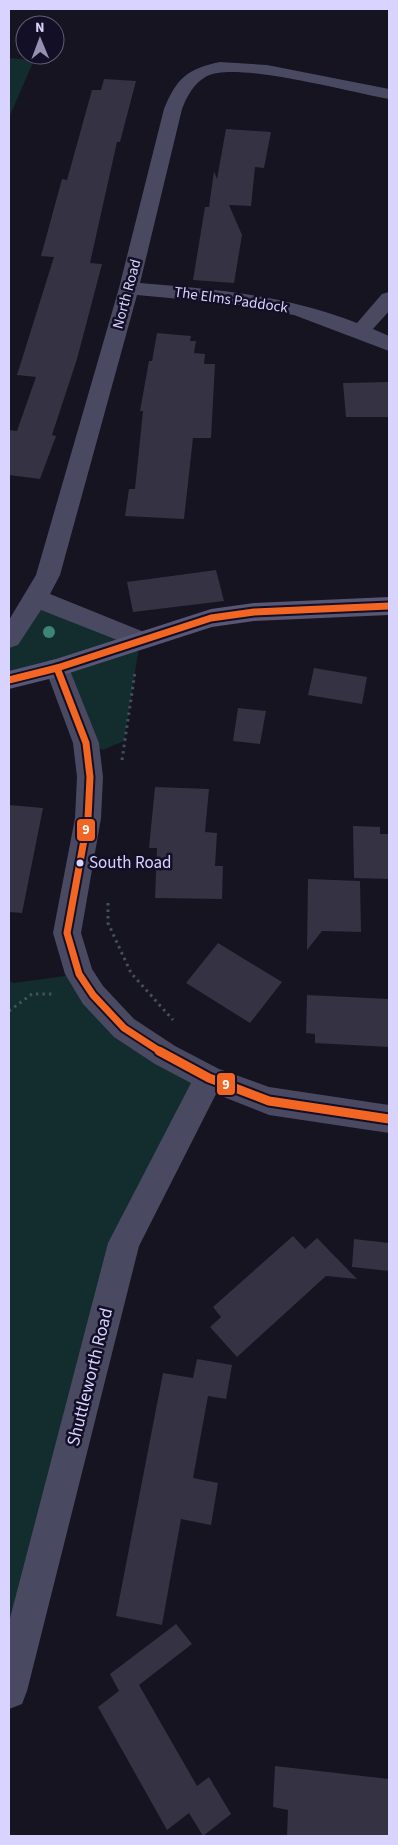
<svg xmlns="http://www.w3.org/2000/svg" width="398" height="1845" viewBox="0 0 398 1845" font-family="'Source Sans 3',sans-serif">
	<style>
		.green { fill: #132c2d }
		.building { fill: #343243 }
		.lines { fill: none; stroke-linecap: round; stroke-linejoin: round }
		.path { stroke: #44505f; stroke-width: 3; stroke-dasharray: 2.5 4; stroke-linecap: butt }
		.street { fill: #4a4962; fill-rule: evenodd }
		.secondary { fill: #575674; fill-rule: evenodd }
		.bus-1-far1-casing { stroke: #130f26; stroke-width: 11 }
		.bus-1-casing { stroke: #130f26; stroke-width: 13 }
		.bus-1-far1 { stroke: #f26522; stroke-width: 7 }
		.bus-1 { stroke: #f26522; stroke-width: 9 }
		.tree { fill: #3e8478 }
		.bus-dot { fill: #d9d4ff; stroke: #130f26; stroke-width: 2 }
		.labels { text-anchor: middle; dominant-baseline: central; stroke-width: 5; stroke-linejoin: round; paint-order: stroke }
		.far-street-label { font-size: 15px; fill: #d9d4ff; stroke: #130f26 }
		.bus-label { font-size: 17px; fill: #d9d4ff; stroke: #130f26; text-anchor: start }
		.street-label { font-size: 18px; fill: #d9d4ff; stroke: #130f26 }
		.line-badge { stroke: #130f26; stroke-width: 2 }
		.badge-label { font-size: 14px; text-anchor: middle; font-weight: bold; fill: #fff }
	</style>
	<rect width="100%" height="100%" fill="#161421"/>
	<g class="green">
		<polygon points="9,58 34,60 9,118"/>
		<polygon points="36,598 140,640 124,741 103,750 86,743 57,669 9,680 9,639"/>
		<polygon points="79,974 93,995 209,1078 124,1243 9,1691 9,981 14,983"/>
	</g>
	<g class="building">
		<polygon points="104,79 136,81 120,142 117,142 90,263 102,264 77,359 52,435 56,436 40,479 9,475 9,430 17,431 36,377 17,375 54,257 41,256 62,179 67,180 92,90 101,90"/>
		<polygon points="226,129 271,132 264,168 255,167 251,206 229,205 242,235 234,283 193,280 205,207 209,207 214,171 217,179"/>
		<polygon points="157,333 191,336 190,341 196,341 194,353 205,354 204,364 215,364 211,438 193,438 184,519 125,516 129,489 135,489 143,411 140,411 149,361 152,361"/>
		<polygon points="389,382 389,417 346,417 343,383"/>
		<polygon points="216,570 224,601 133,612 127,582"/>
		<polygon points="314,668 367,677 362,704 308,695"/>
		<polygon points="238,708 266,711 260,744 233,741"/>
		<polygon points="155,787 209,789 205,832 217,833 215,866 223,866 222,899 155,898 157,848 149,848"/>
		<polygon points="9,805 43,808 22,913 9,912"/>
		<polygon points="353,826 380,827 380,834 389,834 389,879 354,878"/>
		<polygon points="308,879 360,881 361,932 322,931 307,950"/>
		<polygon points="218,943 282,982 250,1023 186,983"/>
		<polygon points="307,995 389,999 389,1047 315,1043 315,1034 306,1033"/>
		<polygon points="293,1236 305,1249 317,1238 357,1279 326,1276 237,1357 210,1327 221,1317 213,1307"/>
		<polygon points="354,1239 389,1243 389,1271 352,1267"/>
		<polygon points="197,1359 232,1365 226,1399 208,1396 193,1478 218,1483 211,1525 181,1519 162,1625 116,1616 163,1373 193,1378"/>
		<polygon points="176,1624 192,1644 139,1685 197,1786 209,1777 231,1814 203,1836 189,1813 167,1830 98,1707 119,1691 110,1674"/>
		<polygon points="275,1766 389,1779 389,1836 287,1836 288,1810 273,1807"/>
	</g>
	<g class="lines">
		<g class="path">
			<polyline points="122,760 135,672"/>
			<polyline points="108,903 108,923 131,973 173,1020"/>
			<polyline points="9,1011 32,994 55,994"/>
		</g>
		<g class="street">
			<path d="M 220,62 L 267,65 L 389,89 L 389,99 C 352,93 238,61 207,76 C 194,83 187,96 182,109 L 140,283 C 214,289 287,295 357,323 L 382,294 L 389,292 L 389,311 L 373,329 L 389,336 L 389,351 L 294,315 L 234,304 L 137,295 L 60,575 L 50,594 L 149,634 L 152,640 L 149,646 L 140,649 L 41,610 L 18,645 L 9,648 L 9,620 L 36,575 L 119,288 L 164,109 C 177,78 187,69 220,62 Z"/>
			<polygon points="57,659 66,661 69,668 99,743 103,777 101,818 81,933 92,969 103,986 134,1019 175,1046 219,1069 269,1087 389,1105 389,1133 269,1115 216,1094 139,1246 27,1691 22,1704 9,1709 9,1622 108,1243 191,1083 155,1064 114,1037 83,1004 65,974 53,933 75,818 77,777 73,743 45,668 48,661"/>
		</g>
		<polygon class="secondary" points="389,597 389,615 254,621 212,627 57,677 9,689 9,671 56,659 211,609 254,603"/>
		<g class="bus-1-far1-casing">
			<g id="bus-1-far1">
				<polyline points="57,668 86,743 90,777 88,818 67,933 79,974 93,995 124,1028 161,1052"/>
				<polyline points="9,680 57,668 211,618 254,612 389,606"/>
			</g>
		</g>
		<g class="bus-1-casing">
			<polyline id="bus-1" points="159,1051 209,1078 269,1101 389,1119"/>
		</g>
		<use href="#bus-1-far1" class="bus-1-far1"/>
		<use href="#bus-1" class="bus-1"/>
	</g>
	<circle class="tree" cx="49" cy="632" r="6"/>
	<circle class="bus-dot" cx="80" cy="863" r="4.5"/>
	<g class="labels">
		<g class="far-street-label">
			<text transform="translate(127 294) rotate(-75)">North Road</text>
			<text transform="translate(231 300) rotate(8)">The Elms Paddock</text>
		</g>
		<g class="bus-label">
			<text x="89" y="863">South Road</text>
		</g>
		<g class="street-label">
			<text transform="translate(90 1377) rotate(-76)">Shuttleworth Road</text>
		</g>
	</g>
	<g class="line-badge">
		<rect x="76" y="818" width="20" height="24" rx="5" fill="#f26522"/>
		<rect x="216" y="1072" width="20" height="24" rx="5" fill="#f26522"/>
	</g>
	<g class="badge-label">
		<text x="86" y="834">9</text>
		<text x="226" y="1089">9</text>
	</g>
	<rect width="398" height="1845" fill="none" stroke="#d9d4ff" stroke-width="20"/>
	<g transform="translate(40 40) rotate(359)"><circle r="24" fill="#130f26" stroke="#625e7d"/>
	<path d="M0-4L9 19L0 12L-9 19Z" fill="#9591b1"/>
	<text y="-8" font-size="14" font-weight="bold" text-anchor="middle" fill="#d9d4ff">N</text>
	</g>
</svg>
